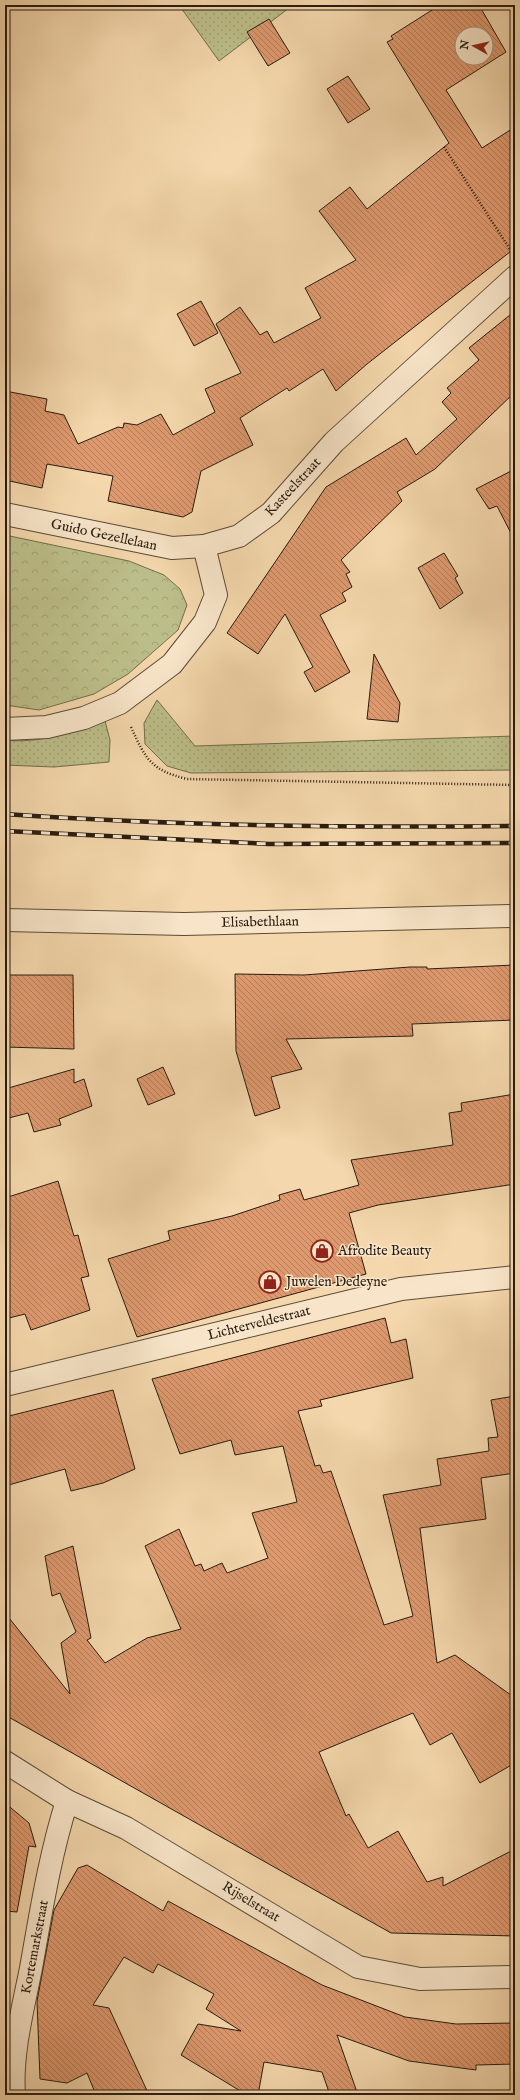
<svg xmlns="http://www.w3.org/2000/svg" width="520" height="2100" viewBox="0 0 520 2100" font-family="'IM FELL English',serif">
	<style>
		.grass { fill: url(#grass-dots); stroke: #726d4c }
		.park { fill: url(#park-crowns); stroke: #726d4c }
		.building { fill: url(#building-back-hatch); stroke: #281c10; fill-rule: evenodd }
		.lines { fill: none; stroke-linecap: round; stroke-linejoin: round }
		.minor-casing { stroke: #5b4b37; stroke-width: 24 }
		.tertiary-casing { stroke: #5b4b37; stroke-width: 24 }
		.path { stroke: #281c10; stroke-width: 2.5; stroke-dasharray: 1 2; stroke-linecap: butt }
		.minor { stroke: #f8e5c9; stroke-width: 22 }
		.tertiary { stroke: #f8e5c9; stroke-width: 22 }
		.rail-casing { stroke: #281c10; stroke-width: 4.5 }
		.rail { stroke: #f8e5c9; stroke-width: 3; stroke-dasharray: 9; stroke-linecap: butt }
		.labels { text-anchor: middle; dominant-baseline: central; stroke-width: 3; stroke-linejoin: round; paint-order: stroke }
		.street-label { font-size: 14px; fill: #281c10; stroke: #f8e5c9 }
		.poi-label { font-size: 14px; fill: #281c10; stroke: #f8e5c9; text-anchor: start }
	</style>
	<defs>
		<pattern id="grass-dots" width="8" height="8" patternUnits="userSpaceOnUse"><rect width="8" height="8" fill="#bcbe89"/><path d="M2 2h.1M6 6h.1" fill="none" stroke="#a2a375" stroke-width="1.8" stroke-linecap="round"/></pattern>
		<pattern id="park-crowns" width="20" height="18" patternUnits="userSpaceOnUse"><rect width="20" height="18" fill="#bcbe89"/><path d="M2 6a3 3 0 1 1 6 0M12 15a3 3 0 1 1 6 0" fill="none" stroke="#a2a375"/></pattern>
		<pattern id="building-back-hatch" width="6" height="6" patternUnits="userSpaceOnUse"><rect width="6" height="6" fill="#de996e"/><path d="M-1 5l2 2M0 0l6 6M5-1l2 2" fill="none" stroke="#b47c59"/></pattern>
	</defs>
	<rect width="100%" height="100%" fill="#f4d7ac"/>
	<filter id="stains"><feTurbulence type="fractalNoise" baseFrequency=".005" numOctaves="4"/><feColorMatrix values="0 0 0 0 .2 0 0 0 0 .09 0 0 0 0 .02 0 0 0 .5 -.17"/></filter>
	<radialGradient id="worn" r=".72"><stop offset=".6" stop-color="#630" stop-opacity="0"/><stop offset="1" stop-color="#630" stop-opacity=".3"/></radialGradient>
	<g class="grass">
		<polygon points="179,5 293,5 219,61"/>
		<polygon points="157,700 195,746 515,736 515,770 191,773 167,766 145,744 144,723"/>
		<path d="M 105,721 L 110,740 L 109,762 L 54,767 L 5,765 L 5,740 C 39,744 73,732 105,721 Z"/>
	</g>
	<polygon class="park" points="5,535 129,561 164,575 180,589 187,605 178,630 128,674 94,694 39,710 5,705"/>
	<g class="building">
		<path d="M 440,5 L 479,5 L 506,52 L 446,90 L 482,148 L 515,127 L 515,248 L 367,364 L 336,391 L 323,369 L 289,391 L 287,388 L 240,418 L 253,445 L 201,471 L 192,512 L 183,517 L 108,501 L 113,476 L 47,464 L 42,488 L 5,480 L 5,391 L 47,399 L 45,411 L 64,415 L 78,444 L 118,427 L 123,428 L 124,423 L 137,425 L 161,414 L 173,435 L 215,412 L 205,389 L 241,373 L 216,324 L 240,307 L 260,335 L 267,331 L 274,343 L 321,318 L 305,288 L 356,260 L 319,211 L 350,187 L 367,209 L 449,143 L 387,42 L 393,39 L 391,36 ZM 462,34 L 486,34 L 486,58 L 462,58 Z"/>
		<polygon points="269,19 290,53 268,66 247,32"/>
		<polygon points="348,76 370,109 348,123 327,89"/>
		<polygon points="201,301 218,333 194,346 177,314"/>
		<polygon points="515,311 515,392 435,469 397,492 402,501 341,560 350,572 346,574 352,587 342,593 346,601 320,615 350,672 315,692 304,672 313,667 285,614 258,654 227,633 326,487 406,438 416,455 457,419 442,402 451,393 447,388 479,360 469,348"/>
		<polygon points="515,469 515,541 497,506 489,509 476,489"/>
		<polygon points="444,553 458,576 455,578 463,593 440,609 418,568"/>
		<polygon points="374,654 400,703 398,722 367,719"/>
		<polygon points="515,965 515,1020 412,1024 413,1036 286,1039 302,1069 271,1077 280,1108 255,1116 236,1051 235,974 304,975 410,967 427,967 427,969"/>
		<polygon points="5,975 73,975 74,1049 5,1047"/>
		<polygon points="163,1067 175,1094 148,1105 137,1079"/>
		<polygon points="74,1069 74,1083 84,1079 92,1106 59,1119 61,1125 34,1132 28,1113 5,1119 5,1089"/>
		<polygon points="515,1094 515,1184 378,1205 349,1213 366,1274 137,1337 108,1259 170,1240 168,1231 232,1216 280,1200 279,1195 300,1189 304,1200 359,1185 351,1160 453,1145 449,1113 462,1111 461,1103"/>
		<polygon points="58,1181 74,1236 78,1235 89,1276 81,1278 90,1310 31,1330 25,1314 5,1319 5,1198"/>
		<polygon points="385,1318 391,1343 406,1339 413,1378 320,1400 322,1406 298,1411 315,1466 320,1465 323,1473 331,1471 384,1625 413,1616 383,1495 441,1485 437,1459 489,1451 488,1438 498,1437 491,1400 515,1396 515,1473 481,1478 486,1519 420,1528 437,1663 455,1655 515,1698 515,1763 480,1783 452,1733 430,1745 413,1713 319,1752 346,1816 349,1814 368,1848 398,1831 427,1882 443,1877 443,1886 515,1849 515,1936 391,1933 5,1715 5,1613 70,1694 61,1643 76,1632 60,1593 52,1596 45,1556 73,1546 91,1638 87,1640 105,1663 147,1638 181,1629 145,1546 179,1529 195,1566 201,1564 204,1571 222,1563 227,1573 268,1558 252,1513 297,1502 283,1446 235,1455 231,1440 180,1454 152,1379"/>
		<polygon points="113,1390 135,1469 103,1483 71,1491 65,1469 5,1486 5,1417"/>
		<polygon points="5,1803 29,1823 36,1847 29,1846 17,1912 5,1911"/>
		<polygon points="87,1865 163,1911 168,1901 322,1985 405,2017 456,2024 515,2023 515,2064 476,2065 476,2070 409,2061 337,2035 358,2095 330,2095 322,2072 264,2062 258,2095 247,2095 181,2055 198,2024 241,2031 206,2009 214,1994 158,1964 153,1973 124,1957 93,2005 109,2008 149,2095 96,2095 87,2073 67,2083 40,2079 37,2001 54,1910 78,1868"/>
	</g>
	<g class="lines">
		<g class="minor-casing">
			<g id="minor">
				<polyline points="5,729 47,727 84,718 120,703 172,664 205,622 216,595 204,546"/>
				<polyline points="5,920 184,924 515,916"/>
				<polyline points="5,1385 401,1289 515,1277"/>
				<polyline points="5,1762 67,1801"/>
			</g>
		</g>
		<g class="tertiary-casing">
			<g id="tertiary">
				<polyline points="5,514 172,548 204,546 239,536 271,513 334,442 515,277"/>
				<path d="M 14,2095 C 11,2053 23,2009 31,1968 C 41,1912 50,1855 67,1801 L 126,1828 L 358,1967 L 420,1979 L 515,1977"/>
			</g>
		</g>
		<g class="path">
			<polyline points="444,147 511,251"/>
			<path d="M 131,727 C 146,760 151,770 187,779 L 515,785"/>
		</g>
		<use href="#minor" class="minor"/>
		<use href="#tertiary" class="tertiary"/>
		<g class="rail-casing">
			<g id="rail">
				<path d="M 5,814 C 175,826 345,828 515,826"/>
				<polyline points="5,831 269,844 515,843"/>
			</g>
		</g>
		<use href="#rail" class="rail"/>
	</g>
	<defs>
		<g id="shop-ring" transform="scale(1.15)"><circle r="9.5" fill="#f8e5c9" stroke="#8f2418" stroke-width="1.5"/><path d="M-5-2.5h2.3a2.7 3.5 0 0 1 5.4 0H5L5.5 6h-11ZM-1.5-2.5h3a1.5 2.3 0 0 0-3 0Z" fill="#8f2418"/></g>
	</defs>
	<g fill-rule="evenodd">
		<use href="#shop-ring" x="322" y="1251"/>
		<use href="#shop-ring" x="270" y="1282"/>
	</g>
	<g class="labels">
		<g class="street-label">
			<text transform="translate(293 487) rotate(-47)">Kasteelstraat</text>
			<text transform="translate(104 535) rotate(12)">Guido Gezellelaan</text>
			<text transform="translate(260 922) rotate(-1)">Elisabethlaan</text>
			<text transform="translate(259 1323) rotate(-14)">Lichterveldestraat</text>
			<text transform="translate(251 1902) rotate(31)">Rijselstraat</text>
			<text transform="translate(35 1947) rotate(-79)">Kortemarkstraat</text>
		</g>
		<g class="poi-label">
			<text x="338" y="1251">Afrodite Beauty</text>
			<text x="286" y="1282">Juwelen Dedeyne</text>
		</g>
	</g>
	<rect width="520" height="2100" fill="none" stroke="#f4d7ac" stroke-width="20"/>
	<rect x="6" y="6" width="508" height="2088" fill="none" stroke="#281c10" stroke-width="2"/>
	<rect x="10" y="10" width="500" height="2080" fill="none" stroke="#281c10"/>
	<g transform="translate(474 46) rotate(278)"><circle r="19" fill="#f8e5c9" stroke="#a5957f"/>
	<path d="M0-3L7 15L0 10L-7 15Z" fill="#8f2418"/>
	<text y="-6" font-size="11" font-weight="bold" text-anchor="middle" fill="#281c10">N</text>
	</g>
	<rect width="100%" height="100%" filter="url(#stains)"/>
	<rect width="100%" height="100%" fill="url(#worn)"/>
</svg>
